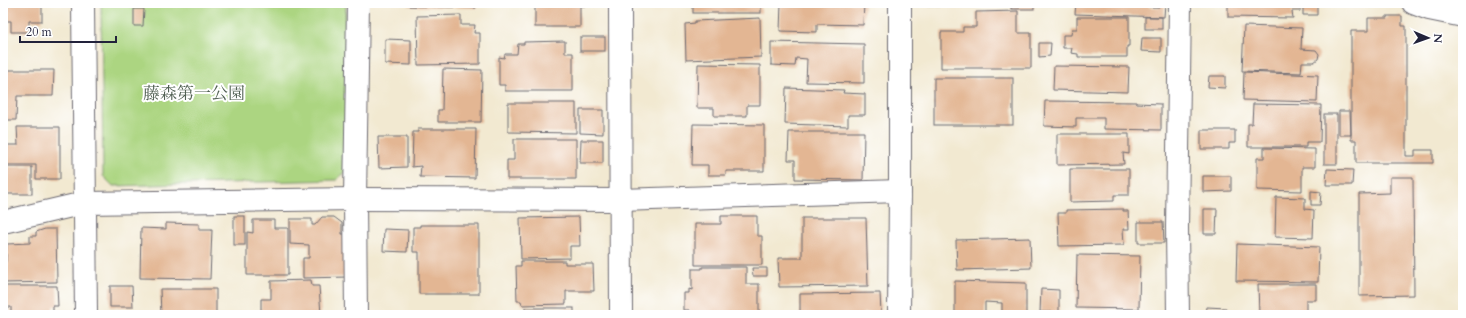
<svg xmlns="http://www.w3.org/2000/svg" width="1466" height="318" viewBox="0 0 1466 318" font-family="Cardo,'Noto Serif JP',serif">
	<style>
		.green { fill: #acd581; stroke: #677c5e }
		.building { fill: #e3b693 }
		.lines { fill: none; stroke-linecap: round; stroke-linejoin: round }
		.minor-casing { stroke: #6b6870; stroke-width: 24 }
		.minor { stroke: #fff; stroke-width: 22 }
		.labels { text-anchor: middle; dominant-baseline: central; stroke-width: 4; stroke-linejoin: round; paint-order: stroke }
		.park-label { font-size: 17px; fill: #526154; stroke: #fff }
	</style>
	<rect width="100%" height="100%" fill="#fff"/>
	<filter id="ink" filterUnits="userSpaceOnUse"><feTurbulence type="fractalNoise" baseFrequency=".025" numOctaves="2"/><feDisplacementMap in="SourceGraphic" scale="8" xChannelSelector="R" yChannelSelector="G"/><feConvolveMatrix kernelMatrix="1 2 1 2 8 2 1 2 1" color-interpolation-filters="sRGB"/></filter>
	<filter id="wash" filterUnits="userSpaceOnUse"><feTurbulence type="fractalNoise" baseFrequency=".012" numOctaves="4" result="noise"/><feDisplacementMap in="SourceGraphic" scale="16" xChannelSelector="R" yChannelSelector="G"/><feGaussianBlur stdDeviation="0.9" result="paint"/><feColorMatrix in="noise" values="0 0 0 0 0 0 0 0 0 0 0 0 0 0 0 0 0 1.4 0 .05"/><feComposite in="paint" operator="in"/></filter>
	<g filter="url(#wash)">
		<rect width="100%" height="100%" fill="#f2e9d1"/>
		<g class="green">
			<polygon points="101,3 346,3 347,170 337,180 113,186 103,176"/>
			<rect x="920" y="3" width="93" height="2"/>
		</g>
		<g id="blocks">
			<g class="building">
				<polygon points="3,3 42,3 42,21 29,21 29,32 11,32 11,21 3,21"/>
				<polygon points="409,3 476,3 476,8 409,6"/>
				<rect x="535" y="3" width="45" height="24"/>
				<rect x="581" y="3" width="22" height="3"/>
				<rect x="693" y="3" width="68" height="10"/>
				<polygon points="781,3 864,3 863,25 817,24 817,32 780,31"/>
				<rect x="1011" y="3" width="23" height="6"/>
				<polygon points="1076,3 1149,3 1149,7 1159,7 1159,3 1165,3 1164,17 1075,14"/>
				<polygon points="1228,3 1300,3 1300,11 1292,11 1293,18 1228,17"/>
				<polygon points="1303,3 1317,4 1317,15 1303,15"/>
				<polygon points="134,9 144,9 143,26 134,26"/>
				<polygon points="1018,11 1018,33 1031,33 1031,68 941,68 941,32 963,32 963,27 976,27 976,12"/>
				<polygon points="461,15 461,25 475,25 474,33 480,33 480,64 418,65 417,16"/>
				<polygon points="1387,16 1402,16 1402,26 1406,26 1406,156 1415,156 1415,150 1433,150 1433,163 1356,163 1356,140 1351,140 1351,31 1368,31 1368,18 1387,18"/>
				<polygon points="1077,17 1129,17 1129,46 1127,46 1127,57 1078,57 1078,54 1071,53 1072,48 1063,48 1063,35 1071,35 1072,29 1077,29"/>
				<rect x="1145" y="17" width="17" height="12"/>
				<polygon points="760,18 761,57 686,60 685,24 695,23 695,21"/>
				<polygon points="1244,26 1302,28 1301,49 1316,50 1319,54 1318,59 1314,62 1302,62 1301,73 1242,71"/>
				<rect x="580" y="37" width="25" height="14"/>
				<polygon points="1142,38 1161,38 1161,52 1141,51"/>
				<polygon points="385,39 411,40 411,65 385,64"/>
				<polygon points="565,41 565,53 573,53 573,91 505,91 505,85 499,85 499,57 504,58 505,54 517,54 518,44 524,44 524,42"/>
				<polygon points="771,42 864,44 864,83 806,82 807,59 796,58 795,66 771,65"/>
				<polygon points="1039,43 1051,43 1050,56 1039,57"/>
				<polygon points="698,64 760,65 760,105 747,105 747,116 714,116 714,108 697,108"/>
				<polygon points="1054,66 1129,67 1128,92 1053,90"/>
				<polygon points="443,69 482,70 481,122 438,122 438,110 442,110"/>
				<polygon points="3,70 54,70 53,96 17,96 16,120 3,120"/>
				<polygon points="1244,72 1318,75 1317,102 1243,100"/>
				<polygon points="1209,76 1225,76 1225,88 1208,87"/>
				<rect x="934" y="78" width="79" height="47"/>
				<polygon points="786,88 844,90 843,93 865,94 865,115 848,115 848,126 785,124"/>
				<polygon points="1045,101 1136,102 1136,103 1161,104 1161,130 1104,129 1104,118 1076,118 1076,127 1044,126"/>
				<polygon points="508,103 576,103 576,133 508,132"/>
				<polygon points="1253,104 1321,105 1320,142 1306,142 1306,147 1248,147 1248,124 1252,124"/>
				<polygon points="580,110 603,110 603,134 580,133"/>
				<polygon points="1339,111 1350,111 1351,135 1339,135"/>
				<rect x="1324" y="114" width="13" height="50"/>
				<polygon points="693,124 764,125 764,171 726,171 726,175 708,175 708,165 692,165"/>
				<polygon points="17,127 60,127 60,179 36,179 36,165 6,165 6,145 18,145"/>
				<polygon points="418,129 476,129 475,178 420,177 421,166 412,167 413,132 418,132"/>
				<polygon points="1201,130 1235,130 1235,143 1229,143 1229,149 1201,149"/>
				<polygon points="789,132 864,132 863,180 795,179 795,160 788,160"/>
				<polygon points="1057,134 1129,134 1129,154 1123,153 1124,164 1057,165"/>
				<polygon points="378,137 407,137 407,167 379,168"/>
				<polygon points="514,139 576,139 576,179 507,179 507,160 514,160"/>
				<polygon points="581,140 603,140 603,163 580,163"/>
				<polygon points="1264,148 1315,149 1315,167 1302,167 1302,191 1257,190 1257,158 1264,158"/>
				<rect x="7" y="167" width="25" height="27"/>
				<polygon points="1070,169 1129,169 1129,195 1114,195 1114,201 1070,202"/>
				<polygon points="1327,169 1353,170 1352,185 1326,185"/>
				<polygon points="1203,176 1231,176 1231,191 1203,192"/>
				<polygon points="1390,177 1413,177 1414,295 1359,296 1359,194 1390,193"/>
				<polygon points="1311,191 1321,192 1320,205 1311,205"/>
				<polygon points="1276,197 1305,198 1305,209 1314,210 1313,238 1275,237"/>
				<polygon points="1123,209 1123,211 1128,211 1129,229 1123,229 1124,245 1059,246 1058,213 1066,213 1066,210"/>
				<polygon points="1204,209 1217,209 1216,234 1204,234"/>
				<rect x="234" y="216" width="11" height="29"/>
				<polygon points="721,216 757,216 757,236 762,236 762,265 695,265 695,224 721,224"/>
				<polygon points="322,217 334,217 342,223 342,234 346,234 348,277 303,278 303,258 309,258 309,245 290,244 290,219 312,219 312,225 315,225"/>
				<polygon points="579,217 580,246 570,246 570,258 521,259 520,218"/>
				<polygon points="802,218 866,218 868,286 779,287 778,258 802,258"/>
				<polygon points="253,220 274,220 274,228 288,228 288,275 247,275 247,232 253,233"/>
				<polygon points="1138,222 1163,222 1164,243 1138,243"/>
				<polygon points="166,223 199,224 199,230 212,230 210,279 140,278 141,228 166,229"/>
				<polygon points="420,225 479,225 479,294 419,294 419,252 413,252 413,227 420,227"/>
				<polygon points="45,229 56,229 57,282 3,283 3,262 6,262 7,244 30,243 30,236 36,236 36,232"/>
				<polygon points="384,229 408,230 407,252 383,251"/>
				<polygon points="1030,238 1031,268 957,270 956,240"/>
				<polygon points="1237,244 1319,247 1318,282 1236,281"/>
				<polygon points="1077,255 1140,256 1139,309 1076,308"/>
				<polygon points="521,261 565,261 565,264 593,264 594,291 566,291 566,304 522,305 521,301 517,301 516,266 521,266"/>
				<polygon points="702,267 746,267 746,284 759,284 759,315 712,315 712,313 690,313 690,310 684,310 684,293 689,293 689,289 692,290 692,269 702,269"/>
				<polygon points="752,268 767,268 767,276 753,276"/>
				<polygon points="311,280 312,286 319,286 321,315 261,315 261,299 271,299 271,281"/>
				<polygon points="955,281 1026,283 1026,315 1002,315 1002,303 985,302 985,315 955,315"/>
				<polygon points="1258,284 1316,284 1316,300 1306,300 1306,315 1259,315"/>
				<polygon points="3,286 57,286 58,306 53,306 53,315 11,315 11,307 3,307"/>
				<polygon points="110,286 132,286 133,307 110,307"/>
				<polygon points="160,289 216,289 216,315 161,315"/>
				<polygon points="1041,289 1059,290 1059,312 1040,312"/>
				<polygon points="880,293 881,313 864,313 864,315 800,315 800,294"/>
				<polygon points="1207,307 1226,308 1226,315 1206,315"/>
				<rect x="525" y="308" width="49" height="7"/>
				<polygon points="447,313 480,314 480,315 447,315"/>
			</g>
		</g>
	</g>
	<g filter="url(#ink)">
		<use href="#blocks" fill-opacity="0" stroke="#6b6870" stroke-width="1"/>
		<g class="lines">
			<g class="minor-casing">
				<g id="minor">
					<polyline points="83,3 86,315"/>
					<polyline points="620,3 621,315"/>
					<polyline points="1413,3 1429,9 1463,16"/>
					<polyline points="3,222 84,203 355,199 620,200 900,191"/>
					<polyline points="356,315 355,199 358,3"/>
					<polyline points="899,315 900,191 900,3"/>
					<polyline points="1178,315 1177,227 1180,3"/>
				</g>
			</g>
			<use href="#minor" class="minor"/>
		</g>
	</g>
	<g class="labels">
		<g class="park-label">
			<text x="194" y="93">藤森第一公園</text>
		</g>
	</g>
	<rect width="1466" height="318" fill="none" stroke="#fff" stroke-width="16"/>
	<g transform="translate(1428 38) rotate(92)" stroke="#ffffff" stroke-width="3" paint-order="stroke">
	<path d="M0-3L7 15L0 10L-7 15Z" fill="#22223b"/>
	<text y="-6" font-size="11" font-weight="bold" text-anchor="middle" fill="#22223b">N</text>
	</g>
	<path d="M20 36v6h96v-6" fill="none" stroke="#22223b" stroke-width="2"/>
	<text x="26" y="36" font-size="12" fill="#22223b" stroke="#ffffff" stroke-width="3" paint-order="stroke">20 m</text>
</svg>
